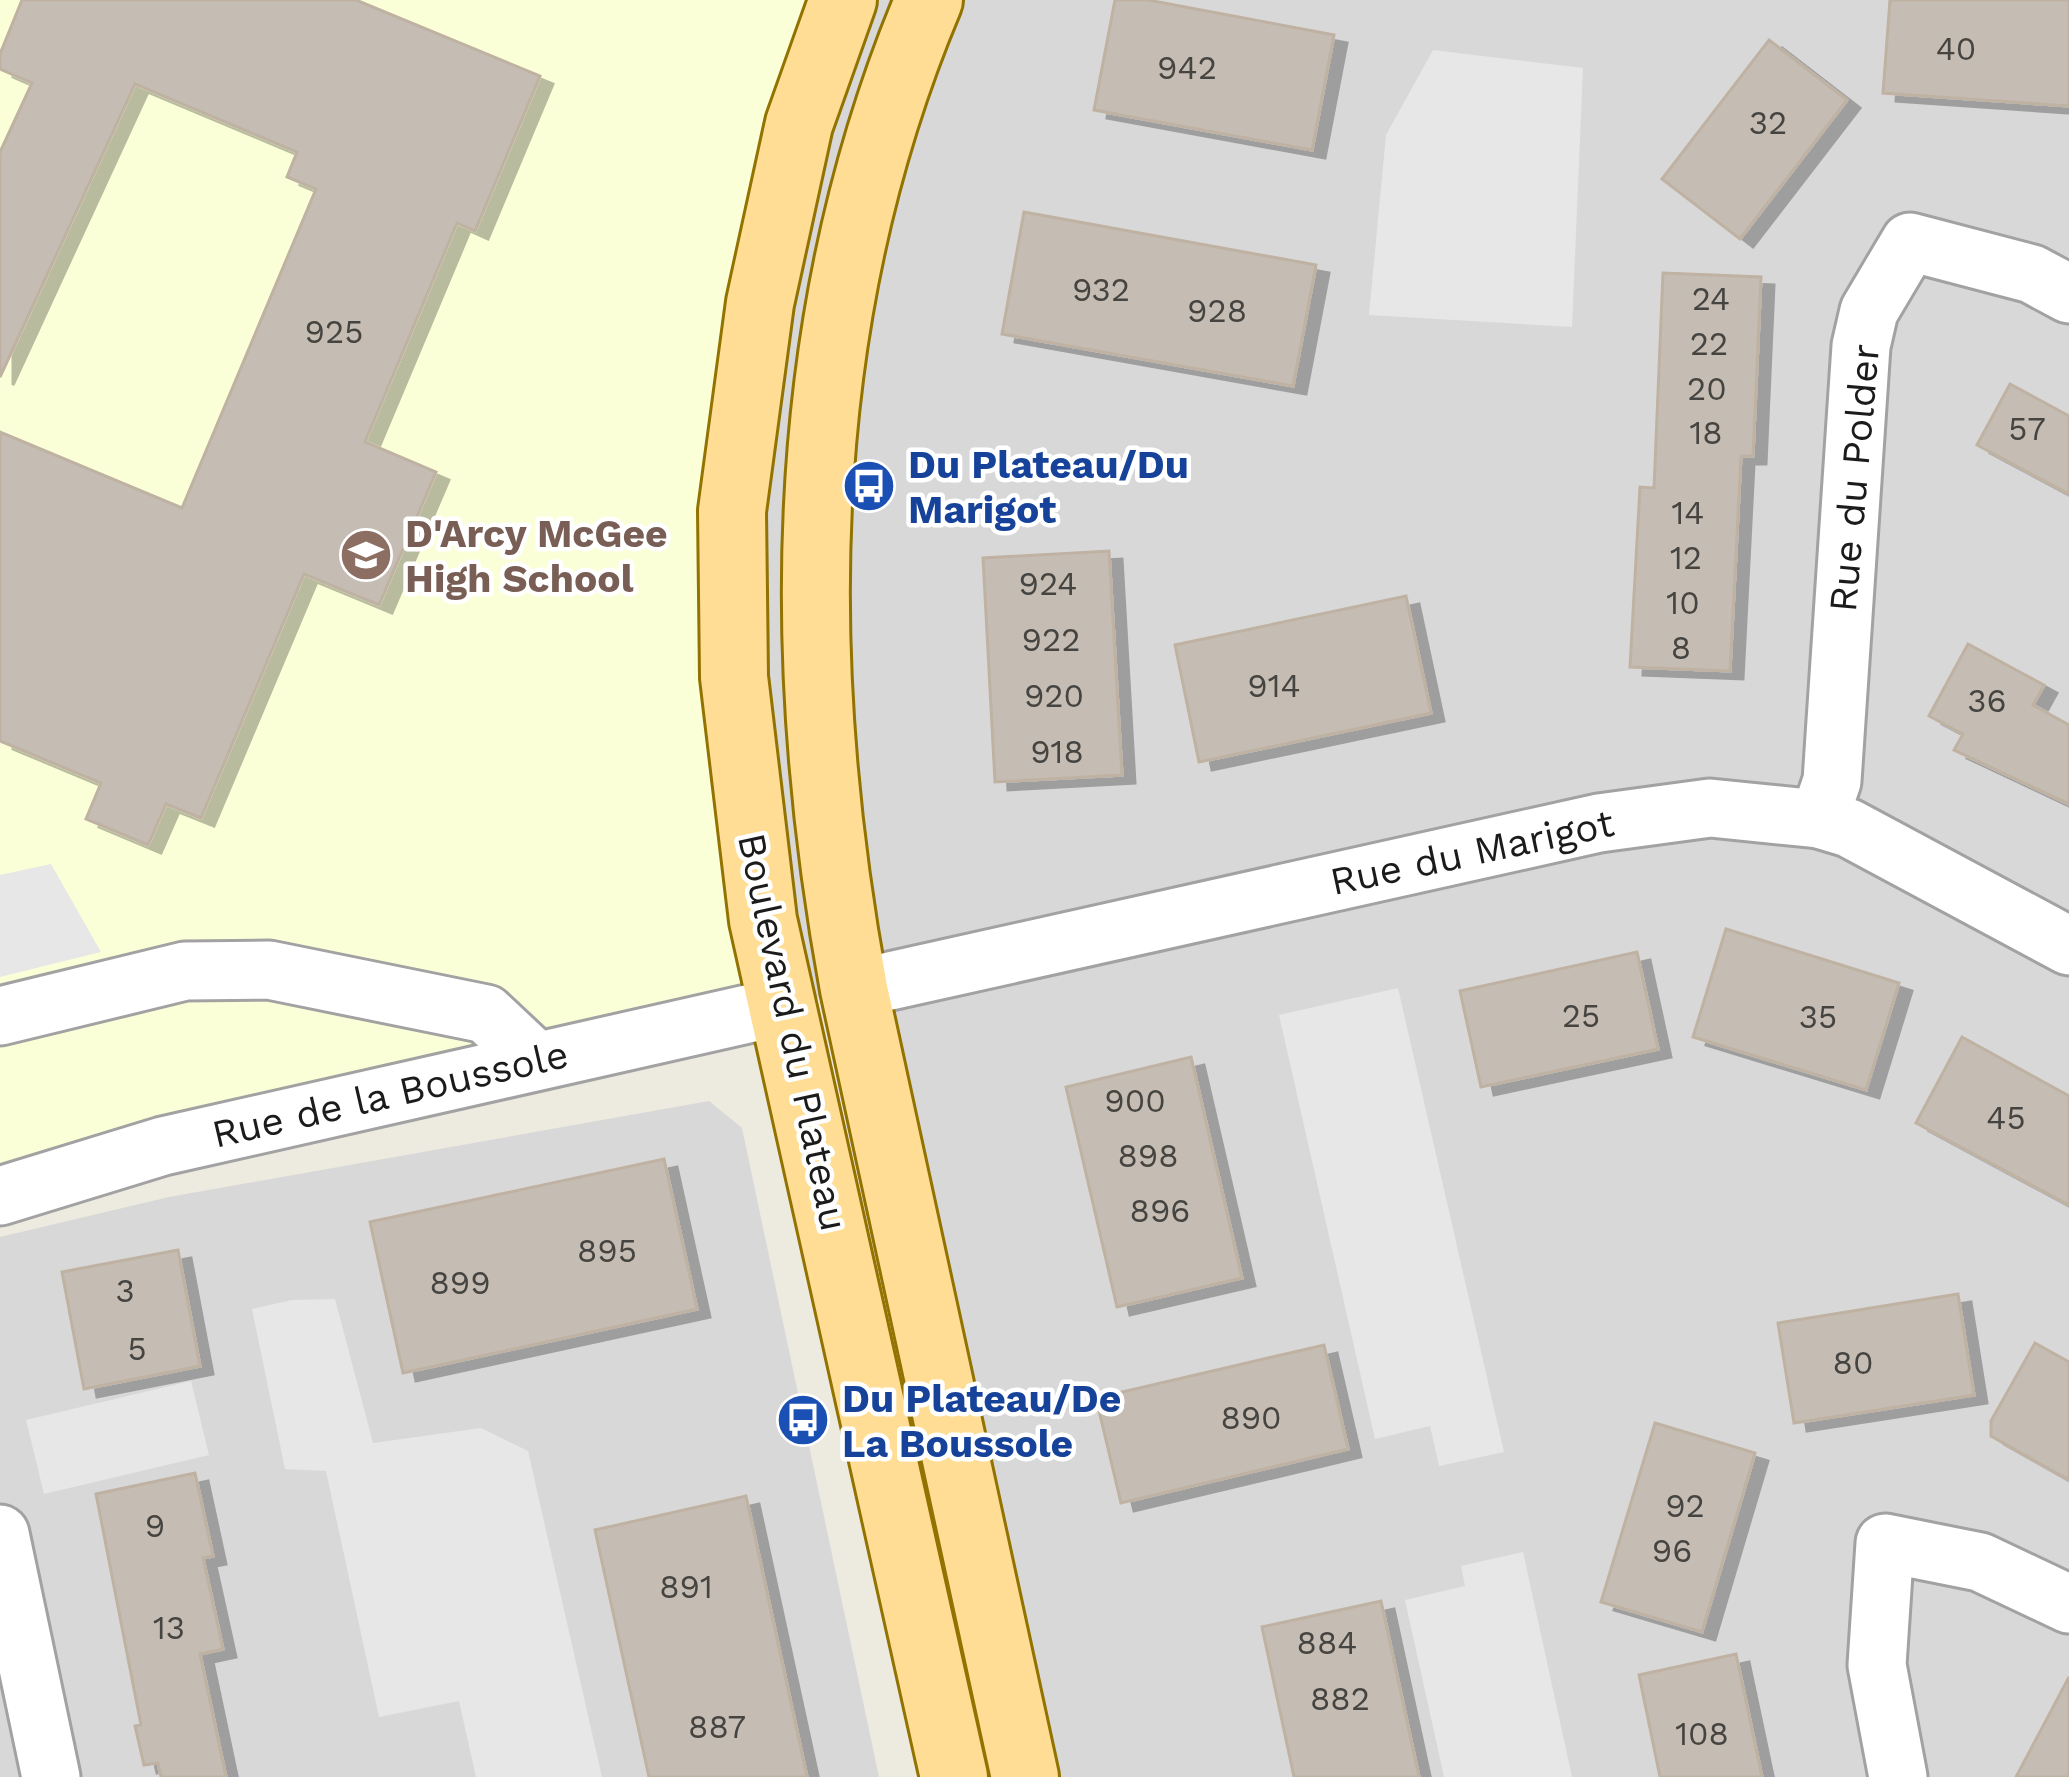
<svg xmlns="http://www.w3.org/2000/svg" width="2069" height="1777" viewBox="0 0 2069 1777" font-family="'Work Sans',sans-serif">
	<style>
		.residential { fill: #d9d8d8 }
		.education { fill: #fbffd7 }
		.parking { fill: #e7e7e7 }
		.building { fill: #c5bdb3; stroke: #bfb2a2; stroke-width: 3; filter: url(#shadow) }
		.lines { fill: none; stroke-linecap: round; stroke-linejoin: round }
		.minor-casing { stroke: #a2a2a2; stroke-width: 63 }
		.major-casing { stroke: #927200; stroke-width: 72 }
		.minor { stroke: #fff; stroke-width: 57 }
		.major { stroke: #ffdd94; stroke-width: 66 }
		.labels { text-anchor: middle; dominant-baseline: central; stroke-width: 9; stroke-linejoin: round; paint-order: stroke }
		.number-label { font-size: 33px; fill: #464441 }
		.transit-label { font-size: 39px; font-weight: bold; fill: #164399; stroke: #fff; text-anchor: start }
		.street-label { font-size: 39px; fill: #1b1b1b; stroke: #fff }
		.education-label { font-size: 39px; font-weight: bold; fill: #785e54; stroke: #fff; text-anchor: start }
	</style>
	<defs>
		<filter id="shadow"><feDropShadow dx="13" dy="8" stdDeviation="0" flood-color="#0004"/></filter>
	</defs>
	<rect width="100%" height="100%" fill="#edeae0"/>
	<g class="residential">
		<polygon points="843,0 2069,0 2069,1777 1025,1777 825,995 783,1006 731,599"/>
		<polygon points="709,1101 742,1128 879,1777 0,1777 0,1237 169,1197"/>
	</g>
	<polygon class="education" points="0,0 843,0 743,415 783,1006 0,1196"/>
	<g class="parking">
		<polygon points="1433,50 1583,68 1572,327 1369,315 1386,135"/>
		<polygon points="51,864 101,952 0,977 0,875"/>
		<polygon points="1398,988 1504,1452 1439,1466 1430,1426 1375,1439 1279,1015"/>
		<polygon points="335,1299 373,1443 481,1428 528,1451 602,1777 476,1777 459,1701 379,1717 326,1471 285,1469 252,1309 292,1300"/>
		<polygon points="191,1381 209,1455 44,1494 26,1420"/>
		<polygon points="1523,1552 1572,1777 1444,1777 1405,1600 1465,1586 1461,1566"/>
	</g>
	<g class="building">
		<polygon points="22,0 356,0 540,76 475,231 457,223 365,442 436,472 379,605 304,574 201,818 166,804 148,845 86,819 101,783 0,741 0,432 182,508 316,189 287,177 297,152 135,84 0,377 0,152 32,83 0,69 0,54"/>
		<polygon points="1115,0 1148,0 1334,35 1312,150 1094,110"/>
		<polygon points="1890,0 2069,0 2069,106 1883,93"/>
		<polygon points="1769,40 1847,100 1740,239 1662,179"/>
		<polygon points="1024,212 1316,265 1293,386 1002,334"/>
		<polygon points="1663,273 1761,277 1753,456 1741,456 1730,671 1630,667 1640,487 1654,488"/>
		<polygon points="2010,384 2069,416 2069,494 1977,445"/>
		<polygon points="1109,551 1122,775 995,782 983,558"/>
		<polygon points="1406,596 1431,713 1199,762 1175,645"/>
		<polygon points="1968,644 2044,685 2033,705 2069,725 2069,804 1954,750 1963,734 1929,716"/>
		<polygon points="1726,929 1899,983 1866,1090 1693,1037"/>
		<polygon points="1637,952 1658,1049 1481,1087 1460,991"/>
		<polygon points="1962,1037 2069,1096 2069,1205 1916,1123"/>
		<polygon points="1191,1057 1242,1278 1117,1307 1066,1087"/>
		<polygon points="664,1159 697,1309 403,1373 370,1222"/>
		<polygon points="178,1250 200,1366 84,1389 62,1272"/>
		<polygon points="1958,1294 1974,1395 1794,1423 1778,1323"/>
		<polygon points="2035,1343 2069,1362 2069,1480 1991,1436 1991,1421"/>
		<polygon points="1324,1345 1348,1449 1121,1503 1096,1398"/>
		<polygon points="1655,1423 1755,1453 1702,1632 1601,1602"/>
		<polygon points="195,1473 213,1556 203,1558 223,1649 200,1654 226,1777 161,1777 158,1763 144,1765 135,1726 141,1725 96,1494"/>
		<polygon points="746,1496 807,1777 649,1777 595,1530"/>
		<polygon points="1381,1601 1419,1777 1294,1777 1262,1627"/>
		<polygon points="1736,1654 1762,1777 1660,1777 1639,1675"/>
		<polygon points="2069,1677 2069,1777 2016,1777"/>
	</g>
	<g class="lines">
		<g class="minor-casing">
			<g id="minor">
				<polyline points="1819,819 1832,781 1861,346 1869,311 1910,242 2032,274 2069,294"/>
				<polyline points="854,989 1599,823 1710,808 1819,819 1849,828 2069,946"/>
				<polyline points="0,1016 185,971 269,970 486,1014 535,1060"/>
				<polyline points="0,1196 163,1146 783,1006"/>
				<polyline points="0,1534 51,1777"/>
				<polyline points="1898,1777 1877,1665 1885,1543 1980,1562 2069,1604"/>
			</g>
		</g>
		<g class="major-casing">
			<g id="major">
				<polyline points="843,0 799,124 760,303 732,511 734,677 763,920 954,1777"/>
				<path d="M 929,0 C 796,315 793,657 854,989 L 1025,1777"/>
			</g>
		</g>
		<use href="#minor" class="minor"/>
		<use href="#major" class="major"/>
	</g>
	<defs>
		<g id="bus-disc" transform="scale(2.7)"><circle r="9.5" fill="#1a4fb4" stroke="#fff"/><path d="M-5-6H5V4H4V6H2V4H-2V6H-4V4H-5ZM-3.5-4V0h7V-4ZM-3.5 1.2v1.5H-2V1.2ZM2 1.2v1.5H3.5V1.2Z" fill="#fff"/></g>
		<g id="school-disc" transform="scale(2.7)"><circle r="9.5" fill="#8d6e63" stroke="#fff"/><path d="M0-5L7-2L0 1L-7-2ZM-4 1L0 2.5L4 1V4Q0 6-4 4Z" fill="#fff"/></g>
	</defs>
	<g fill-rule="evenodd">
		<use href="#bus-disc" x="869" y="486"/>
		<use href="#school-disc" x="366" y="555"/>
		<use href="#bus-disc" x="803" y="1420"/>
	</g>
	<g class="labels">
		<g class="number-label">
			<text x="1956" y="48">40</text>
			<text x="1187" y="67">942</text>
			<text x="1768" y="122">32</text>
			<text x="1101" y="289">932</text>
			<text x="1711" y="298">24</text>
			<text x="1217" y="310">928</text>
			<text x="334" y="331">925</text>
			<text x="1709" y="343">22</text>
			<text x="1707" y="388">20</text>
			<text x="2027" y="428">57</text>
			<text x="1706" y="432">18</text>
			<text x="1688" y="512">14</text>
			<text x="1686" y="557">12</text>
			<text x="1048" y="583">924</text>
			<text x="1683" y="602">10</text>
			<text x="1051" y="639">922</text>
			<text x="1681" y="647">8</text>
			<text x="1274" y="685">914</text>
			<text x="1054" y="695">920</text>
			<text x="1987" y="700">36</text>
			<text x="1057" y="751">918</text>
			<text x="1581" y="1015">25</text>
			<text x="1818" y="1016">35</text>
			<text x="1135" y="1100">900</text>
			<text x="2006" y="1117">45</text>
			<text x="1148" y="1155">898</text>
			<text x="1160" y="1210">896</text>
			<text x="607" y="1250">895</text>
			<text x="460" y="1282">899</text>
			<text x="125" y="1290">3</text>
			<text x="137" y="1348">5</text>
			<text x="1853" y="1362">80</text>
			<text x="1251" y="1417">890</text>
			<text x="1685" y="1505">92</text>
			<text x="155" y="1525">9</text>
			<text x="1672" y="1550">96</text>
			<text x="686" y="1586">891</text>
			<text x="169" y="1627">13</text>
			<text x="1327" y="1642">884</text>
			<text x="1340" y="1698">882</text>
			<text x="717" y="1726">887</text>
			<text x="1702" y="1733">108</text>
		</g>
		<g class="transit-label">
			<text x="908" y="464">Du Plateau/Du<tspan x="908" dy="45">Marigot</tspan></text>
			<text x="842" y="1398">Du Plateau/De<tspan x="842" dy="45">La Boussole</tspan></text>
		</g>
		<g class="street-label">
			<text transform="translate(1854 478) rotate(-85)">Rue du Polder</text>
			<text transform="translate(1472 852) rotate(-12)">Rue du Marigot</text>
			<text transform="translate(793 1032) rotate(78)">Boulevard du Plateau</text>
			<text transform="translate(390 1094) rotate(-13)">Rue de la Boussole</text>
		</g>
		<g class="education-label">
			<text x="405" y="533">D'Arcy McGee<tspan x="405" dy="45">High School</tspan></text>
		</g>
	</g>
</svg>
